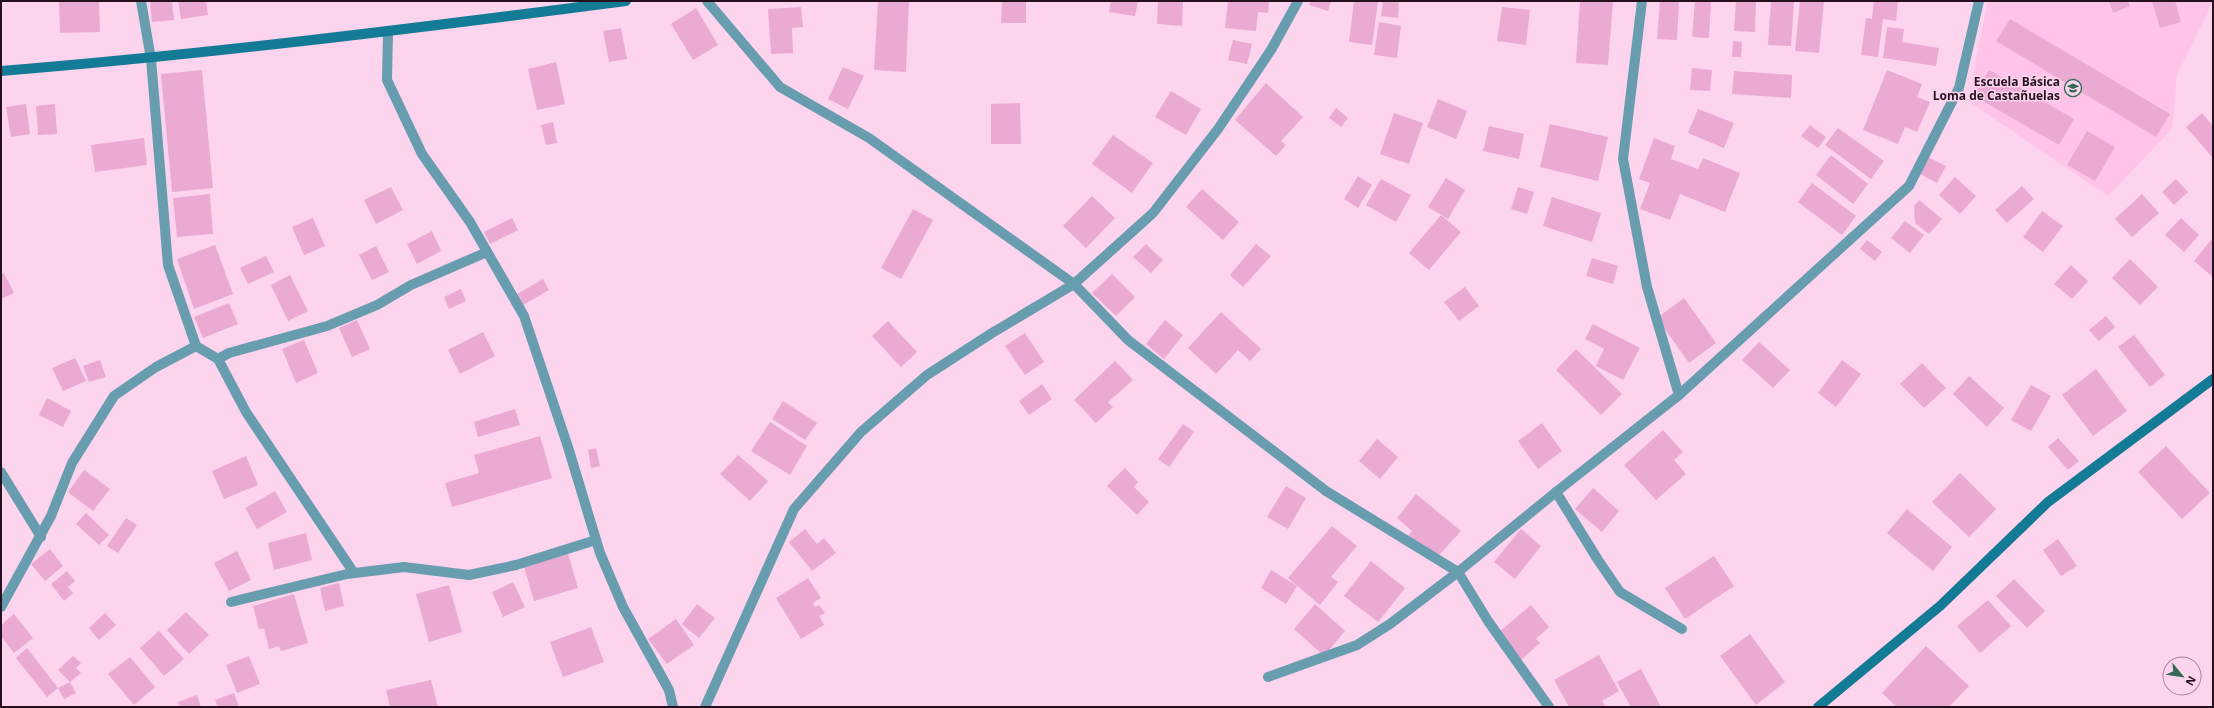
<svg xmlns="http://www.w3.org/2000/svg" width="2214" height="708" viewBox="0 0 2214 708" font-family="'Open Sans',sans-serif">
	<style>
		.built { fill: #ffc4e8 }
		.building { fill: #ebaad2 }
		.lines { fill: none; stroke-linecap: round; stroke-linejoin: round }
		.minor { stroke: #689db0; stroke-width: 10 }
		.tertiary { stroke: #689db0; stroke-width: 10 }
		.secondary { stroke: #137b96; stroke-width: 10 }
		.labels { text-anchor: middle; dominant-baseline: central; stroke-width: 3; stroke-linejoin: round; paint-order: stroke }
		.poi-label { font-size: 12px; font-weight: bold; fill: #260f1f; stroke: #fdd4ed; text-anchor: end }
	</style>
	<rect width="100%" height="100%" fill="#fdd4ed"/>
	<polygon class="built" points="1988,1 2213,1 2177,75 2172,129 2108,196 1968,101"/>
	<g class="building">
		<polygon points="59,1 99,1 100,32 60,33"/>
		<polygon points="150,1 172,1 174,20 152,22"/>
		<polygon points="178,1 206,1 208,15 181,19"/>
		<polygon points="878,1 909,1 906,72 874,70"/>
		<polygon points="1002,1 1026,1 1026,23 1001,23"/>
		<polygon points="1111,1 1138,1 1135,16 1109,12"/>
		<polygon points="1158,1 1183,1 1182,26 1157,24"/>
		<polygon points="1228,1 1269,1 1268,13 1258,12 1256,31 1225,28"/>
		<polygon points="1311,1 1331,1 1328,11 1309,5"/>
		<polygon points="1354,1 1378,1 1372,45 1349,42"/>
		<polygon points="1383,1 1399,1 1398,18 1381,16"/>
		<polygon points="1580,1 1613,1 1608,65 1576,63"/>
		<polygon points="1660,1 1679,1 1677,40 1657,39"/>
		<polygon points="1695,1 1711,1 1709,38 1692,37"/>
		<polygon points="1736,1 1756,1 1755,32 1734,31"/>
		<polygon points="1771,1 1794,1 1791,46 1768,45"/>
		<polygon points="1800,1 1824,1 1819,53 1795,51"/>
		<polygon points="1874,1 1898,1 1896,21 1883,19 1878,57 1861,55 1866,18 1872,19"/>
		<polygon points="2109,1 2128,1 2130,6 2113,13"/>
		<polygon points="2152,1 2175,1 2181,22 2160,28"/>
		<polygon points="801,7 803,27 792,28 793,53 771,54 768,9"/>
		<polygon points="1502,7 1530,10 1526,45 1497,41"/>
		<polygon points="696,8 718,45 693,60 671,24"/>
		<polygon points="2010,19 2170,114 2156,137 1996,41"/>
		<polygon points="1379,22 1401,26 1397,58 1374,55"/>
		<polygon points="1887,27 1904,29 1902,42 1939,48 1936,66 1883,58"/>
		<polygon points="621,28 627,59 609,62 603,31"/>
		<polygon points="1233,40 1252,44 1247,64 1228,60"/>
		<polygon points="1733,41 1742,42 1741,57 1732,57"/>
		<polygon points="556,62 565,104 537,110 528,69"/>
		<polygon points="843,67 864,76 848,109 828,99"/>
		<polygon points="1692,68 1712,70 1710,91 1690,90"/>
		<polygon points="202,70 213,188 172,192 161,74"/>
		<polygon points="1887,70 1922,84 1917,97 1930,102 1917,132 1905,127 1898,144 1863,130"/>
		<polygon points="1989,70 2074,119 2059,145 1974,96"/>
		<polygon points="1734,71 1792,75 1791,98 1732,94"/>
		<polygon points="1266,83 1303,117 1281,141 1286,145 1276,156 1235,120"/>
		<polygon points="1171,91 1201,109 1186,135 1155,117"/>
		<polygon points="1438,99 1467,111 1456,139 1427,127"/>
		<polygon points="1020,103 1021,144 991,144 991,104"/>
		<polygon points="26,104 30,134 11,137 6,107"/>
		<polygon points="55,104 57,134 38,135 36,106"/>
		<polygon points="1336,108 1348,118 1341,127 1329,118"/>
		<polygon points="1698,109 1734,123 1724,148 1688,133"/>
		<polygon points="1394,113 1423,123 1409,164 1380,154"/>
		<polygon points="2202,113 2213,126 2213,158 2186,127"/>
		<polygon points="553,122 557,143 546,145 541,125"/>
		<polygon points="1550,124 1608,137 1598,181 1540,167"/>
		<polygon points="1810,125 1826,137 1818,148 1801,136"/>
		<polygon points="1489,126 1524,134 1519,159 1483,151"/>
		<polygon points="1838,128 1884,161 1871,179 1825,145"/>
		<polygon points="2087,131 2115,147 2095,181 2067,165"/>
		<polygon points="1113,135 1153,163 1132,193 1092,164"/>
		<polygon points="144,138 147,165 95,172 91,145"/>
		<polygon points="1654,138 1675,146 1671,159 1698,169 1703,158 1740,173 1725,212 1680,194 1670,220 1640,209 1650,183 1639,179"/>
		<polygon points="1831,155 1868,184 1853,204 1816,175"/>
		<polygon points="1926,156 1946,166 1937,183 1918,173"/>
		<polygon points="1358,176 1372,185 1358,208 1344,199"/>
		<polygon points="1955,177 1976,196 1960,214 1939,195"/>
		<polygon points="1446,178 1465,190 1448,219 1428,207"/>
		<polygon points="1381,179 1411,195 1396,222 1366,205"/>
		<polygon points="2176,179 2188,192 2174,205 2162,192"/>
		<polygon points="1812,183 1856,216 1842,235 1798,202"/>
		<polygon points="2022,186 2034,199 2007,223 1995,210"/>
		<polygon points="391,187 403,210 376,224 364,200"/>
		<polygon points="1518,187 1534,192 1527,214 1511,209"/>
		<polygon points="1202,189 1239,222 1223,240 1186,207"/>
		<polygon points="210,194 213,234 177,237 173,198"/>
		<polygon points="2142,194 2159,213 2132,237 2115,219"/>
		<polygon points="1092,196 1115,218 1086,248 1063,226"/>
		<polygon points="1552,197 1601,213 1592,242 1543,226"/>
		<polygon points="1919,200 1942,219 1929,234 1915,223 1914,206"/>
		<polygon points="913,209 933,220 901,279 881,268"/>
		<polygon points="2042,211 2063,226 2043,252 2023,237"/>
		<polygon points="1441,215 1461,232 1429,270 1409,253"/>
		<polygon points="313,218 325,246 304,255 292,227"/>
		<polygon points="512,218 518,230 490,244 484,232"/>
		<polygon points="2181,218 2199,235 2184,252 2165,235"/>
		<polygon points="1905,221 1924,235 1910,253 1891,238"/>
		<polygon points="432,231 441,251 417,264 407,244"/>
		<polygon points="1867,240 1882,252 1875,261 1860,249"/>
		<polygon points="2211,240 2213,242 2213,277 2194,261"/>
		<polygon points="1146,244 1163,260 1151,273 1133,257"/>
		<polygon points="1256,244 1271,256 1243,287 1230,275"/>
		<polygon points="215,245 233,294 194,309 177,259"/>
		<polygon points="376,246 389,272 372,280 359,255"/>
		<polygon points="266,256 274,272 248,284 240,268"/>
		<polygon points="1592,258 1618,266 1613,284 1586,276"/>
		<polygon points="2130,259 2158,287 2140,305 2112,278"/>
		<polygon points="2071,265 2088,281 2072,299 2054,284"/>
		<polygon points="4,273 14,293 1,299 1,274"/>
		<polygon points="1112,274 1135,297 1116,316 1092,293"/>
		<polygon points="290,275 308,311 288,321 271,285"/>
		<polygon points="543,279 549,290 523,305 517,294"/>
		<polygon points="1465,287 1479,306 1459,321 1444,302"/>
		<polygon points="461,289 466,301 449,309 444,297"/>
		<polygon points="1684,298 1716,343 1689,363 1657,318"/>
		<polygon points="229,303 238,324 203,338 194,317"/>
		<polygon points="1221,312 1261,349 1250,361 1238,350 1216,374 1188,348"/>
		<polygon points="2106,316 2115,327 2099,341 2089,330"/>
		<polygon points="357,320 370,349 352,357 339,328"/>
		<polygon points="1165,320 1183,335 1164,359 1146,344"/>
		<polygon points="888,321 917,352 901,367 872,336"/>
		<polygon points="1593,324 1640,348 1623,380 1596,366 1604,349 1585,339"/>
		<polygon points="483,332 495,356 460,374 448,350"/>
		<polygon points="1025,333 1044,362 1025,375 1005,346"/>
		<polygon points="2134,335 2165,375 2150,387 2118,347"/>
		<polygon points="304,340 318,373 296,383 282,349"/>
		<polygon points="1759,342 1790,370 1773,388 1742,360"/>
		<polygon points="1576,349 1622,394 1601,415 1556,370"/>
		<polygon points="75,358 86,381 63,391 52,368"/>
		<polygon points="100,360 106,377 89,382 83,366"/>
		<polygon points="1842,360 1861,374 1836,407 1818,393"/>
		<polygon points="1115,361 1133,380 1108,402 1113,407 1096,423 1074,400"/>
		<polygon points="1922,363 1946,388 1924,408 1900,384"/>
		<polygon points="2096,369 2127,411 2093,436 2062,395"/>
		<polygon points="1969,376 2004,408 1987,427 1953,394"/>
		<polygon points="1042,384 1052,399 1029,415 1019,401"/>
		<polygon points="2031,385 2051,396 2031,431 2011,420"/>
		<polygon points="47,398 71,411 63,427 39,415"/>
		<polygon points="783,401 817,423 805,440 772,419"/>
		<polygon points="515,409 520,425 478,437 474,422"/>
		<polygon points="770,422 807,446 790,475 751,451"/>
		<polygon points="1542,423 1562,451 1538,469 1518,441"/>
		<polygon points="1183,424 1194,432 1169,467 1158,459"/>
		<polygon points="1663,430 1683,452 1674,460 1686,474 1656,500 1624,465"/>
		<polygon points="540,436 552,478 452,507 445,483 479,473 474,455"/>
		<polygon points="2058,438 2079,461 2068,470 2048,447"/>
		<polygon points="1377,439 1398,457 1380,479 1359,461"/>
		<polygon points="2166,446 2210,493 2182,519 2138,472"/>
		<polygon points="596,448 600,466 591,468 588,450"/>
		<polygon points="738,455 768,481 750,501 720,474"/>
		<polygon points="246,456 258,485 224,499 212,471"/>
		<polygon points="1125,468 1138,482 1134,487 1149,502 1137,515 1107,486"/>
		<polygon points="84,470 110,489 93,511 68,492"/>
		<polygon points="1960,473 1996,509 1969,537 1932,502"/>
		<polygon points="1286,486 1306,498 1288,529 1267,517"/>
		<polygon points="1593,488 1619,511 1602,532 1575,509"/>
		<polygon points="275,491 287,512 257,529 245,508"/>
		<polygon points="1416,494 1461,531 1438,556 1407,537 1412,531 1397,518"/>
		<polygon points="1907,509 1952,547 1933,571 1887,533"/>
		<polygon points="86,513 109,535 99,545 76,524"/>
		<polygon points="126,518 137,525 118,553 107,546"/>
		<polygon points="1332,526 1357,546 1331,577 1338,582 1320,605 1288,578"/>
		<polygon points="805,529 817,544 824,538 836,553 812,571 789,542"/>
		<polygon points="1521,529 1541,546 1515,579 1494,562"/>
		<polygon points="306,533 312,560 274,570 268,543"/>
		<polygon points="2058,539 2077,566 2061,576 2043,550"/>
		<polygon points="50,549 63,566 45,581 31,564"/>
		<polygon points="237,551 251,580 229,591 214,563"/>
		<polygon points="568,554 578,588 534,601 524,567"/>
		<polygon points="1714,556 1734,586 1685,619 1665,588"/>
		<polygon points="1371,561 1405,588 1378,622 1344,596"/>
		<polygon points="1271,570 1297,586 1286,604 1261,588"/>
		<polygon points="67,571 75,581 68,587 73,593 64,601 51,584"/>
		<polygon points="808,578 821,598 813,603 815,607 819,605 825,613 819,616 824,625 801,639 776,598"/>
		<polygon points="2014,579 2045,611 2027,628 1996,596"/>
		<polygon points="513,582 525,607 503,617 492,592"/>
		<polygon points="339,583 344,606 325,611 320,588"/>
		<polygon points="449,585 462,632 429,642 416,594"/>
		<polygon points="294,594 308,643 281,651 279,646 269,649 264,629 259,629 253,606"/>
		<polygon points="1988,600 2011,626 1980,653 1957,626"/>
		<polygon points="697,604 715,618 699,638 682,624"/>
		<polygon points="1315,604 1345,631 1324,656 1294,629"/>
		<polygon points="1531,605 1549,627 1536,639 1540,643 1521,660 1498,633"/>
		<polygon points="186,612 209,635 189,654 167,630"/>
		<polygon points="105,613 116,625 99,640 89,628"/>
		<polygon points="14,614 33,638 14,653 1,636 1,625"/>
		<polygon points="676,619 694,645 667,664 648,639"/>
		<polygon points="591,627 604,662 563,677 550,642"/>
		<polygon points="159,631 184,659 164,676 140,648"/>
		<polygon points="1750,634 1785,682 1756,705 1720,656"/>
		<polygon points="1926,646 1969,686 1949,707 1897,707 1882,693"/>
		<polygon points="27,648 58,688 47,697 16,658"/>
		<polygon points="1599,655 1619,691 1602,701 1606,707 1569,707 1554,680"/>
		<polygon points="73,656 81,663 76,668 81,673 70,682 76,693 64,699 58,688 70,682 58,670"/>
		<polygon points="249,656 260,684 237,693 226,665"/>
		<polygon points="130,657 155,687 134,705 108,674"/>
		<polygon points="1641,669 1661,707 1631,707 1617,682"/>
		<polygon points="431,680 438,707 390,707 386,690"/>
		<polygon points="234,693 239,707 218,707 215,700"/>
		<polygon points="197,695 201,707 180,707 178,702"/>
	</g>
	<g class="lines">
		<g class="minor">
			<polyline points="141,1 151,59 168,265 196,346"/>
			<polyline points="707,1 780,87 869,138 1074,284 1128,340 1326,491 1458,572 1488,621 1549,707"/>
			<polyline points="1642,1 1623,159 1647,287 1679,395"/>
			<polyline points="1,472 41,537"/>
			<polyline points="1556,492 1598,560 1620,592 1682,629"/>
			<polyline points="354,573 246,412 218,359 229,353 327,326 377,305 411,285 487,252"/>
			<polyline points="231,602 347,574 404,567 469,575 516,565 596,540"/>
			<polyline points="1,607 51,516 72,463 114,396 156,367 196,346 218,359"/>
			<polyline points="1268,677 1357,645 1390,624 1458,572 1556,492 1679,395 1909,186 1959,88 1979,1"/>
			<polyline points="705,707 794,509 861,432 927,375 992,333 1074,284 1153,213 1218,129 1271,50 1298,1"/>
		</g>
		<polyline class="tertiary" points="388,32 387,80 422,154 470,222 524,316 568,447 600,553 623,607 669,690 673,707"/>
		<g class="secondary">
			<path d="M 1,71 C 210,54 418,28 626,1"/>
			<polyline points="1818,707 1940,606 2048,502 2213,379"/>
		</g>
	</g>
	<defs>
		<g id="school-ring" transform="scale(0.9)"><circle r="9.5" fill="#fdd4ed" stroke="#346a51" stroke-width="1.5"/><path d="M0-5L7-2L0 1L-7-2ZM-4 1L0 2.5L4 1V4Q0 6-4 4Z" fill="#346a51"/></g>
	</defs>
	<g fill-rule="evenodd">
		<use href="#school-ring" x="2073" y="88"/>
	</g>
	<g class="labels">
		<g class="poi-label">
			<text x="2060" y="81">Escuela Básica<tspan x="2060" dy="14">Loma de Castañuelas</tspan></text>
		</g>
	</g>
	<rect width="2214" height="708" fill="none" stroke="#260f1f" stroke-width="4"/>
	<g transform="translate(2182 676) rotate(119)"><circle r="19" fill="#fdd4ed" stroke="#a7859b"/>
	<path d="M0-3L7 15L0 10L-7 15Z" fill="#346a51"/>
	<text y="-6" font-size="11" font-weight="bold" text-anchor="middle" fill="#260f1f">N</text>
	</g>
</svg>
